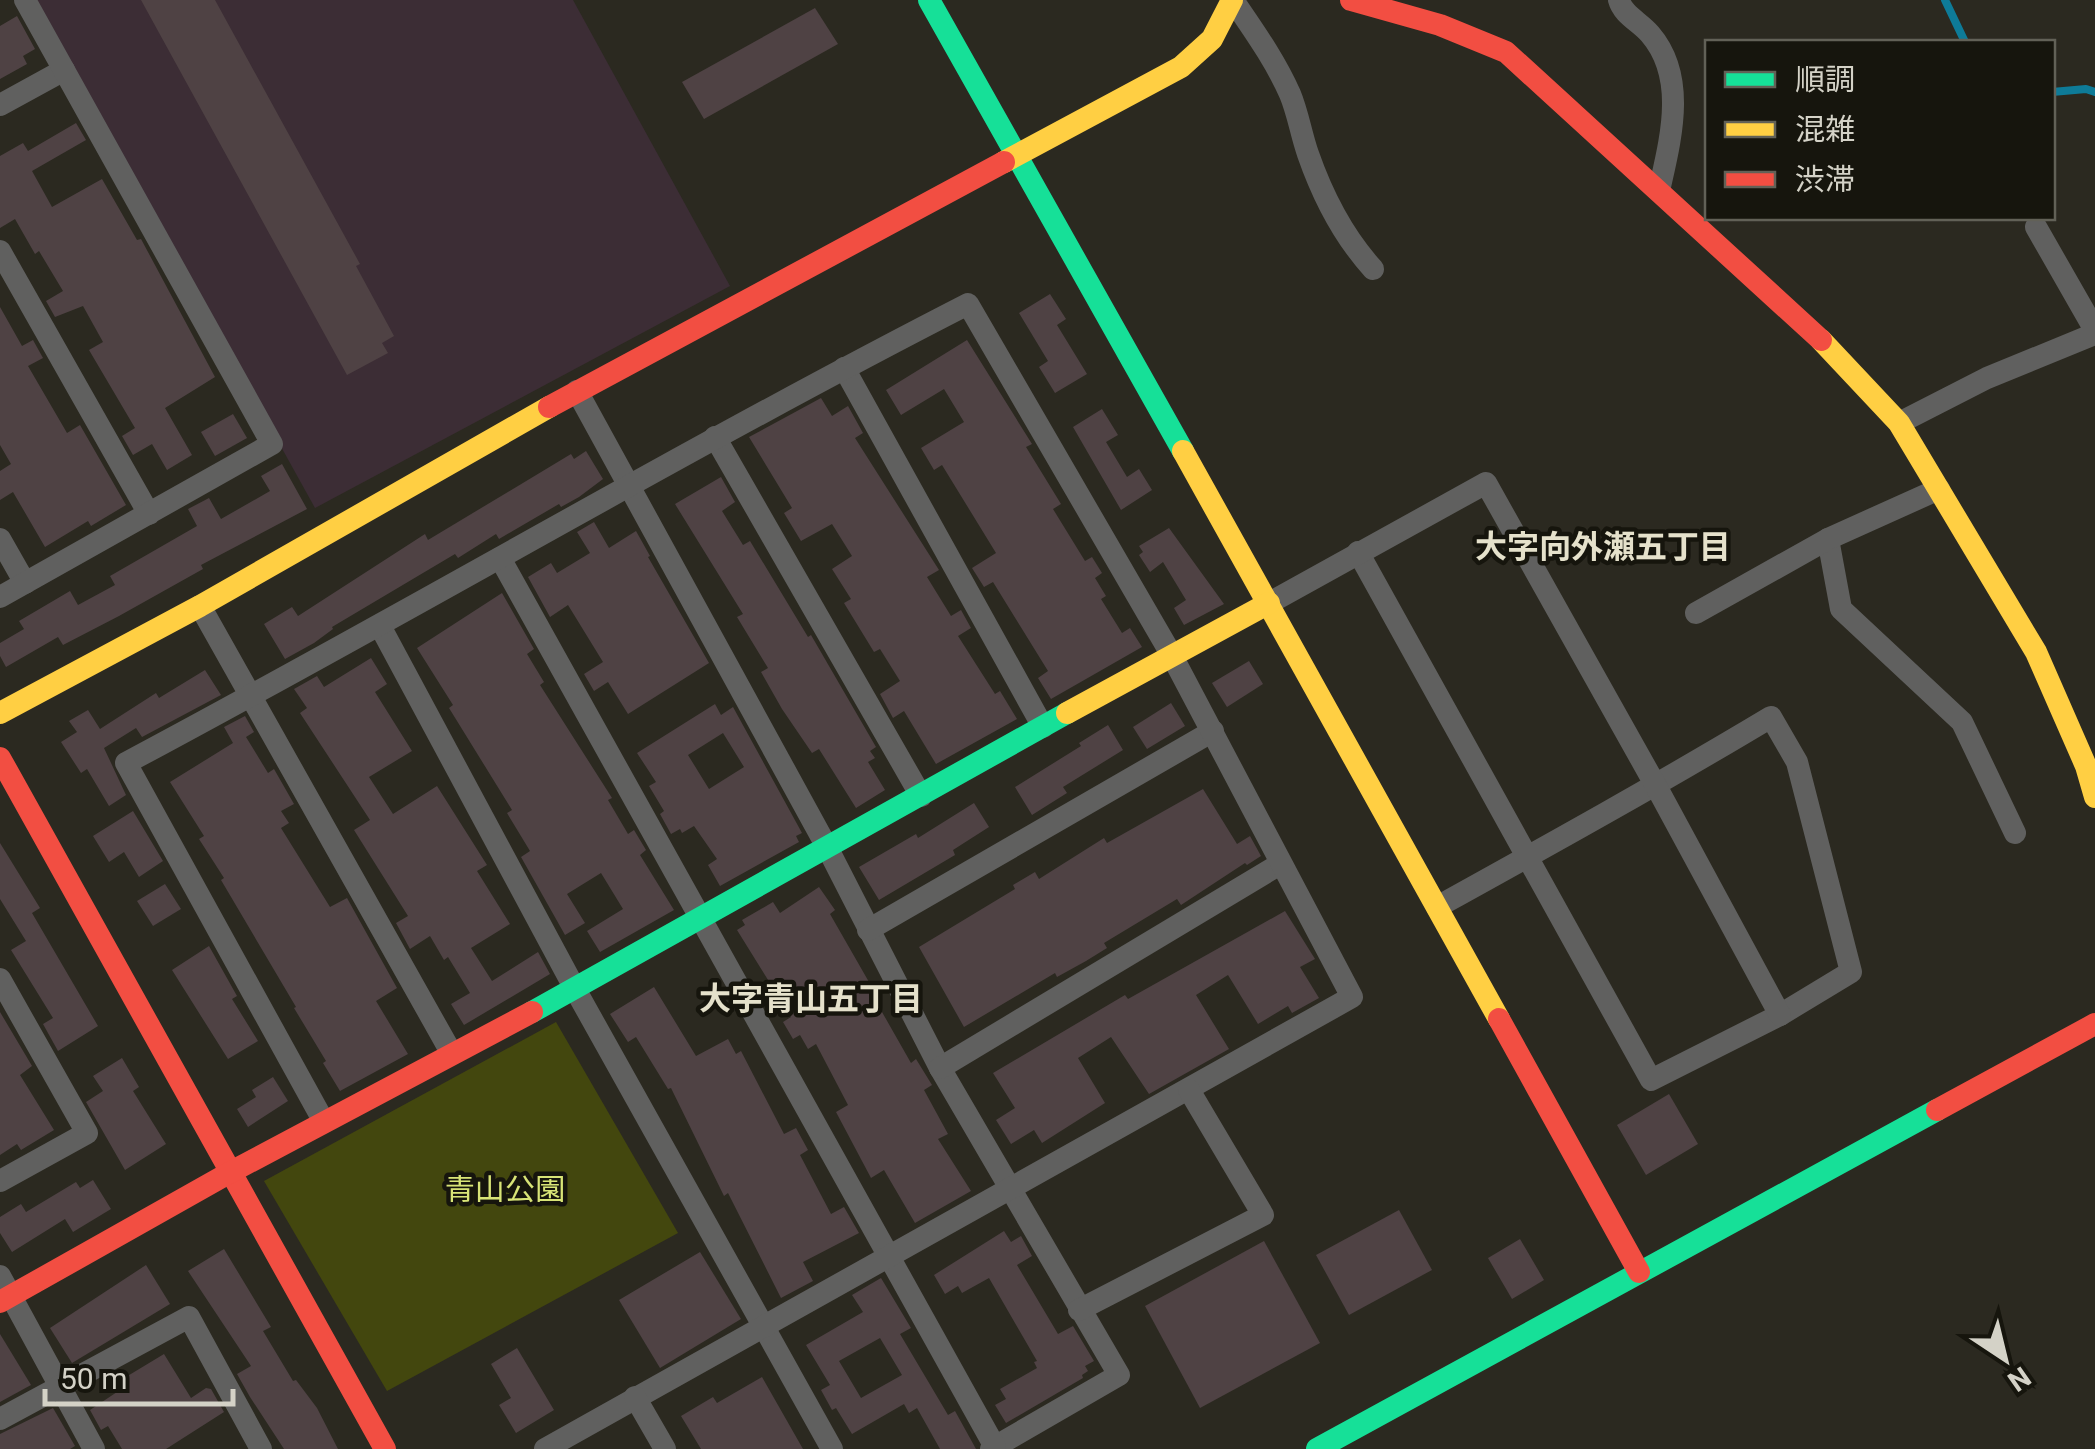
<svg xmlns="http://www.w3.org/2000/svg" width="2095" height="1449" viewBox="0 0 2095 1449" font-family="Roboto,'Noto Sans JP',sans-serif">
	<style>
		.education { fill: #3c2d35 }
		.green { fill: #43470e }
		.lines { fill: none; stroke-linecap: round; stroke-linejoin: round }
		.stream { stroke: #0e7b98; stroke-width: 8 }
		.building { fill: #4f4244; fill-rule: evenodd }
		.street { stroke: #60605f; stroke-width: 22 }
		.fast { stroke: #16e098; stroke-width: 22 }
		.slow { stroke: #ffcf43; stroke-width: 22 }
		.jam { stroke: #f24e42; stroke-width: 22 }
		.labels { text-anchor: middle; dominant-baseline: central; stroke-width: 9; stroke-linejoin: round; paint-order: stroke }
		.park-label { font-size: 30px; fill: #d8e477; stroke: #16150d }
		.neighbourhood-label { font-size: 32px; font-weight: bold; fill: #e5e1cb; stroke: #16150d }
	</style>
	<rect width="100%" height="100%" fill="#2b2920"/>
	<polygon class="education" points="33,0 573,0 730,286 315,508"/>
	<polygon class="green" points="556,1022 678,1233 387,1391 264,1181"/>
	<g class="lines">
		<g class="stream">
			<polyline points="1945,0 1965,42"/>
			<polyline points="2052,92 2086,89 2095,92"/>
		</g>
	</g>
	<g class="building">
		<polygon points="141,0 215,0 360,264 356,266 394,336 382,343 388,353 347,375"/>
		<polygon points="815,8 838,44 704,119 682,82"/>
		<polygon points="17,16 35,49 23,56 27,64 0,79 0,26"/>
		<polygon points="76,123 86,140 32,171 52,207 102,179 137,240 141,239 215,377 165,408 192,455 167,470 152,444 133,455 122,436 135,428 89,350 103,342 83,306 55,317 46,301 63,291 39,251 35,254 15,219 0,228 0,156 23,143 28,151"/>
		<polygon points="1050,294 1066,319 1057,325 1087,374 1055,393 1039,367 1048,361 1019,313"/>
		<polygon points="0,307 22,346 33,340 43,358 28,366 67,433 80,425 126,505 91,526 88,521 45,547 13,492 0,500 0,471 11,464 0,445"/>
		<polygon points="967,340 1032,444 1026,447 1061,504 1053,509 1085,561 1092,557 1102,573 1095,578 1106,596 1101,599 1122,633 1130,628 1142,647 1051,699 1038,678 1048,671 993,582 984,587 972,568 996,553 942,465 934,470 921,448 964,422 944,389 901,415 886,390"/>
		<polygon points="821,398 832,416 848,406 863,433 855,438 939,570 927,577 951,616 961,610 971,628 958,636 995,694 1000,691 1017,719 936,764 904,711 893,718 880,694 900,681 880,649 874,652 844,603 851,599 832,569 852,556 832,524 801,541 784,513 792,508 749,437"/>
		<polygon points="1102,409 1118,435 1106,442 1127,477 1139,469 1152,490 1121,510 1073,427"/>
		<polygon points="233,414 247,438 215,456 201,432"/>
		<polygon points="586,451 603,479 579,497 561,507 559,504 499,539 496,534 458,558 455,554 332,627 333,629 314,643 285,659 264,624 292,607 298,616 425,534 428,540 571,454 574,459"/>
		<polygon points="282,464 307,509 201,565 203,569 119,616 63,645 58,637 6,667 0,656 0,643 24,629 19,621 70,591 78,605 115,585 110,576 197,526 188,509 209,498 221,519 270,491 261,476"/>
		<polygon points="721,477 735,502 722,511 743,545 750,541 808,637 811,635 876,747 870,751 875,758 868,762 885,790 856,808 819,749 812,753 782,709 761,672 768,668 737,617 743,614 675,504"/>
		<polygon points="594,522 609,548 636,531 650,556 648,557 709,663 628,714 608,682 594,691 584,674 603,662 568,605 550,617 528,577 551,563 557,573 590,553 577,532"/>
		<polygon points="1169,528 1224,604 1184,625 1174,608 1186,600 1163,562 1150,572 1139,555 1143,552 1139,546"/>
		<polygon points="502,593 534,649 527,654 544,682 540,685 612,798 608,800 628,834 634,830 646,850 640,855 674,910 600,952 587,931 623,909 601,873 567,894 585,923 565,935 521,857 530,851 507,813 512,810 449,708 453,705 417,648"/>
		<polygon points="371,658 387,684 375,692 412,751 369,777 393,814 437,786 487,865 477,871 510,924 471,948 492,981 538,952 550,974 464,1025 451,1004 470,993 448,957 444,960 430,936 410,949 396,923 408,916 354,830 370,820 300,713 307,708 294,689 317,676 324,687"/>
		<polygon points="1249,661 1263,684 1227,707 1212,683"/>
		<polygon points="205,670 221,695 142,737 136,728 104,748 126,795 109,806 87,769 81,773 61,742 77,732 69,721 88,710 100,729 156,693 159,698"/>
		<polygon points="1171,703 1185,726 1147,749 1133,727"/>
		<path d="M 715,704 L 721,715 L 733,707 L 802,833 L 796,836 L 799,842 L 720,886 L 708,865 L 717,859 L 694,826 L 682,833 L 680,829 L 671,834 L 660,814 L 664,811 L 649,786 L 656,782 L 637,753 ZM 723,733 L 744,767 L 709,789 L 688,755 Z"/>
		<polygon points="245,716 254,732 246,737 268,773 274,769 294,804 281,811 289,823 281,828 330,907 347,898 397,988 376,1001 408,1054 340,1091 323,1063 326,1061 294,1008 296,1007 221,880 224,878 199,839 204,836 170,782 233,743 224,727"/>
		<polygon points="1108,725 1123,750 1063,787 1067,793 1032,815 1015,787 1081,746 1079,743"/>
		<polygon points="1203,789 1237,844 1250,836 1261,856 1247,865 1245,863 1181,905 1177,899 1104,943 1107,948 1086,961 1057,977 1055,973 964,1027 919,947 1015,889 1013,885 1035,872 1039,879 1104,838 1107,843"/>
		<polygon points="974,803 989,827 953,850 955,855 879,900 859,867 916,834 918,838"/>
		<polygon points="133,811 163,861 139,877 124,852 109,862 93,836"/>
		<polygon points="0,843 40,908 32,913 98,1026 58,1051 43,1024 53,1018 11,950 26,941 0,899"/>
		<polygon points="165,884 181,909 153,926 137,901"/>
		<polygon points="819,887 835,910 830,914 881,1003 878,1005 911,1063 916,1059 932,1085 924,1090 948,1134 938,1139 971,1191 915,1223 884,1170 871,1178 836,1112 848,1105 816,1044 808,1049 800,1035 793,1039 783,1022 791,1017 737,930 745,925 742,920 773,902 780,913"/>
		<polygon points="1285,911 1315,959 1300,967 1319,998 1292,1013 1288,1006 1258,1024 1228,975 1196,995 1229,1049 1149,1094 1111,1037 1078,1058 1105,1103 1042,1143 1034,1130 1011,1144 996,1120 1015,1108 993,1073 1125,995 1128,999"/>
		<polygon points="209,946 237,996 232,999 258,1041 228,1059 172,970"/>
		<polygon points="654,987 696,1056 728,1039 736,1054 741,1051 784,1134 796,1128 808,1150 800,1155 831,1214 844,1207 859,1233 803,1262 813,1281 781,1298 728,1193 724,1196 671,1088 668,1089 636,1037 628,1042 610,1014"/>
		<polygon points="0,1012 32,1066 20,1075 54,1130 21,1150 17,1144 0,1155"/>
		<polygon points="122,1058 139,1087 133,1091 166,1144 125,1170 86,1102 103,1091 93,1076"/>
		<polygon points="273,1077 288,1101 248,1127 237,1109 256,1097 252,1090"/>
		<polygon points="1669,1094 1698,1144 1646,1175 1617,1125"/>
		<polygon points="93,1180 111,1209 73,1232 65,1219 12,1252 0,1233 0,1217 21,1204 26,1212 76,1182 80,1188"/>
		<polygon points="1399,1210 1432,1270 1349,1315 1316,1255"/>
		<polygon points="1004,1231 1011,1242 1021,1236 1032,1256 1017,1265 1058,1334 1073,1326 1094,1361 1085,1366 1088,1371 1082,1375 1083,1378 1006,1423 995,1405 1006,1399 1000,1389 1037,1368 1034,1362 1037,1361 989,1278 962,1293 958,1286 945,1294 934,1275"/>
		<polygon points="1520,1239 1544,1280 1512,1299 1488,1258"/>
		<polygon points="1264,1241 1320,1343 1200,1408 1145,1306"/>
		<polygon points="224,1249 271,1327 263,1331 293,1381 296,1380 317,1408 338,1449 284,1449 250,1397 237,1374 251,1366 188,1271"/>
		<polygon points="700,1252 741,1319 660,1368 619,1300"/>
		<polygon points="146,1265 170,1304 72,1363 50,1328"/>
		<path d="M 881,1278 L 911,1328 L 900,1334 L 948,1415 L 955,1411 L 976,1449 L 940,1449 L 917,1408 L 909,1413 L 904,1404 L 852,1434 L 836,1408 L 832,1410 L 821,1390 L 830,1385 L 806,1345 L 863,1312 L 852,1295 ZM 880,1338 L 902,1375 L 861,1398 L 839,1361 Z"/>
		<polygon points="0,1334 31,1385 0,1402"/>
		<polygon points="517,1348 554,1410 516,1433 499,1405 511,1398 491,1364"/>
		<polygon points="164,1354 191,1398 206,1388 211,1389 224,1412 166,1449 122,1449 108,1426 101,1430 90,1410 120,1390 116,1383"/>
		<polygon points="762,1377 803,1449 701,1449 681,1416 713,1397 717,1403"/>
		<polygon points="53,1408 75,1446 70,1449 0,1449 0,1434"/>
	</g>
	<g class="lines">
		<g class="street">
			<path d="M 1233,0 C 1254,31 1275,60 1290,94 C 1298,113 1301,134 1308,154 C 1323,197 1343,236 1373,269"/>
			<path d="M 1619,0 C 1623,15 1640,22 1650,34 C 1688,78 1670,141 1659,191"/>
			<polyline points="0,105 64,70"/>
			<polyline points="0,251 149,514"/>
			<polyline points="844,368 1043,727"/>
			<polyline points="577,391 828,849 940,1068 1119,1375 991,1449"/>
			<polyline points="1899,423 1987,378 2092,335 2092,325 2036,227"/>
			<polyline points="715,437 921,796"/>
			<polyline points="0,539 25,583"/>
			<polyline points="1828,539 1841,609 1962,722 2015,833"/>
			<path d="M 1358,552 L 1651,1080 L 1780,1015 L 1851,972 L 1797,762 L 1771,717 C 1661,783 1549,845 1437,907"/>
			<polyline points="500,558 995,1447"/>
			<polyline points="0,597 272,444 25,0"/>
			<polyline points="1269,603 1486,483 1656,786 1780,1015"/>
			<polyline points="200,606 452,1054"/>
			<polyline points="1696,613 1828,539 1939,489"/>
			<polyline points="380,626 575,989 832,1449"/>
			<polyline points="868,930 1213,731"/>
			<polyline points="0,979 87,1133 0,1181"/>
			<polyline points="940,1068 1280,864"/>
			<path d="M 324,1122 L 126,763 C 408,613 683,450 968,304 L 1171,654 L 1352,997 L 545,1449"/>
			<polyline points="0,1276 94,1449"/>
			<polyline points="1079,1310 1263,1215 1189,1090"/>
			<polyline points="635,1397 665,1449"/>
			<polyline points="0,1419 189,1317 261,1449"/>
		</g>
		<g class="fast">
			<polyline points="929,0 1183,451"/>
			<polyline points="532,1012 1067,713"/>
			<polyline points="1317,1449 1937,1110"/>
		</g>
		<g class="slow">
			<polyline points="1004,162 1181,67 1212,39 1232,0"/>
			<polyline points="1821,340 1899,423 2036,652 2086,766 2095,797"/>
			<polyline points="1183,451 1499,1019"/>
			<polyline points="0,713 200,606 549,407"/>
			<polyline points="1067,713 1269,603"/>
		</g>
		<g class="jam">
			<polyline points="1351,0 1440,25 1506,52 1821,340"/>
			<polyline points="549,407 1004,162"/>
			<polyline points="0,758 385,1449"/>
			<polyline points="1499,1019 1639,1272"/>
			<polyline points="1937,1110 2095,1024"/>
			<polyline points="0,1302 229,1173 532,1012"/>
		</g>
	</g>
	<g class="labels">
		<g class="park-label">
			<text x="505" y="1189">青山公園</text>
		</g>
		<g class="neighbourhood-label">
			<text x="1603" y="547">大字向外瀬五丁目</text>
			<text x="811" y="999">大字青山五丁目</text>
		</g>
	</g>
	<rect x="1705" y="40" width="350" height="180" fill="#16150d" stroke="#626157" stroke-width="2.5"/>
	<rect x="1725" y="72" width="50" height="15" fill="#16e098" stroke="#626157" stroke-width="2.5"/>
	<text x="1795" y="90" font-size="30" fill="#d4d2c7">順調</text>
	<rect x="1725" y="122" width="50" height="15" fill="#ffcf43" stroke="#626157" stroke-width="2.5"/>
	<text x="1795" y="140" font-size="30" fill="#d4d2c7">混雑</text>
	<rect x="1725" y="172" width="50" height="15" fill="#f24e42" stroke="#626157" stroke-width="2.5"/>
	<text x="1795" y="190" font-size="30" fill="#d4d2c7">渋滞</text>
	<g transform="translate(2005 1359) rotate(145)" stroke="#16150d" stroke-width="8" paint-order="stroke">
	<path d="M0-8L18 38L0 25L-18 38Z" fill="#d4d2c7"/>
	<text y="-15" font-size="28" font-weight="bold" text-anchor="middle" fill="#d4d2c7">N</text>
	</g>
	<path d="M45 1389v15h188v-15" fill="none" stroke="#d4d2c7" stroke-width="5"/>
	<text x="60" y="1389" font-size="30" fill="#d4d2c7" stroke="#16150d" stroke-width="8" paint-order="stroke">50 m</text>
</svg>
